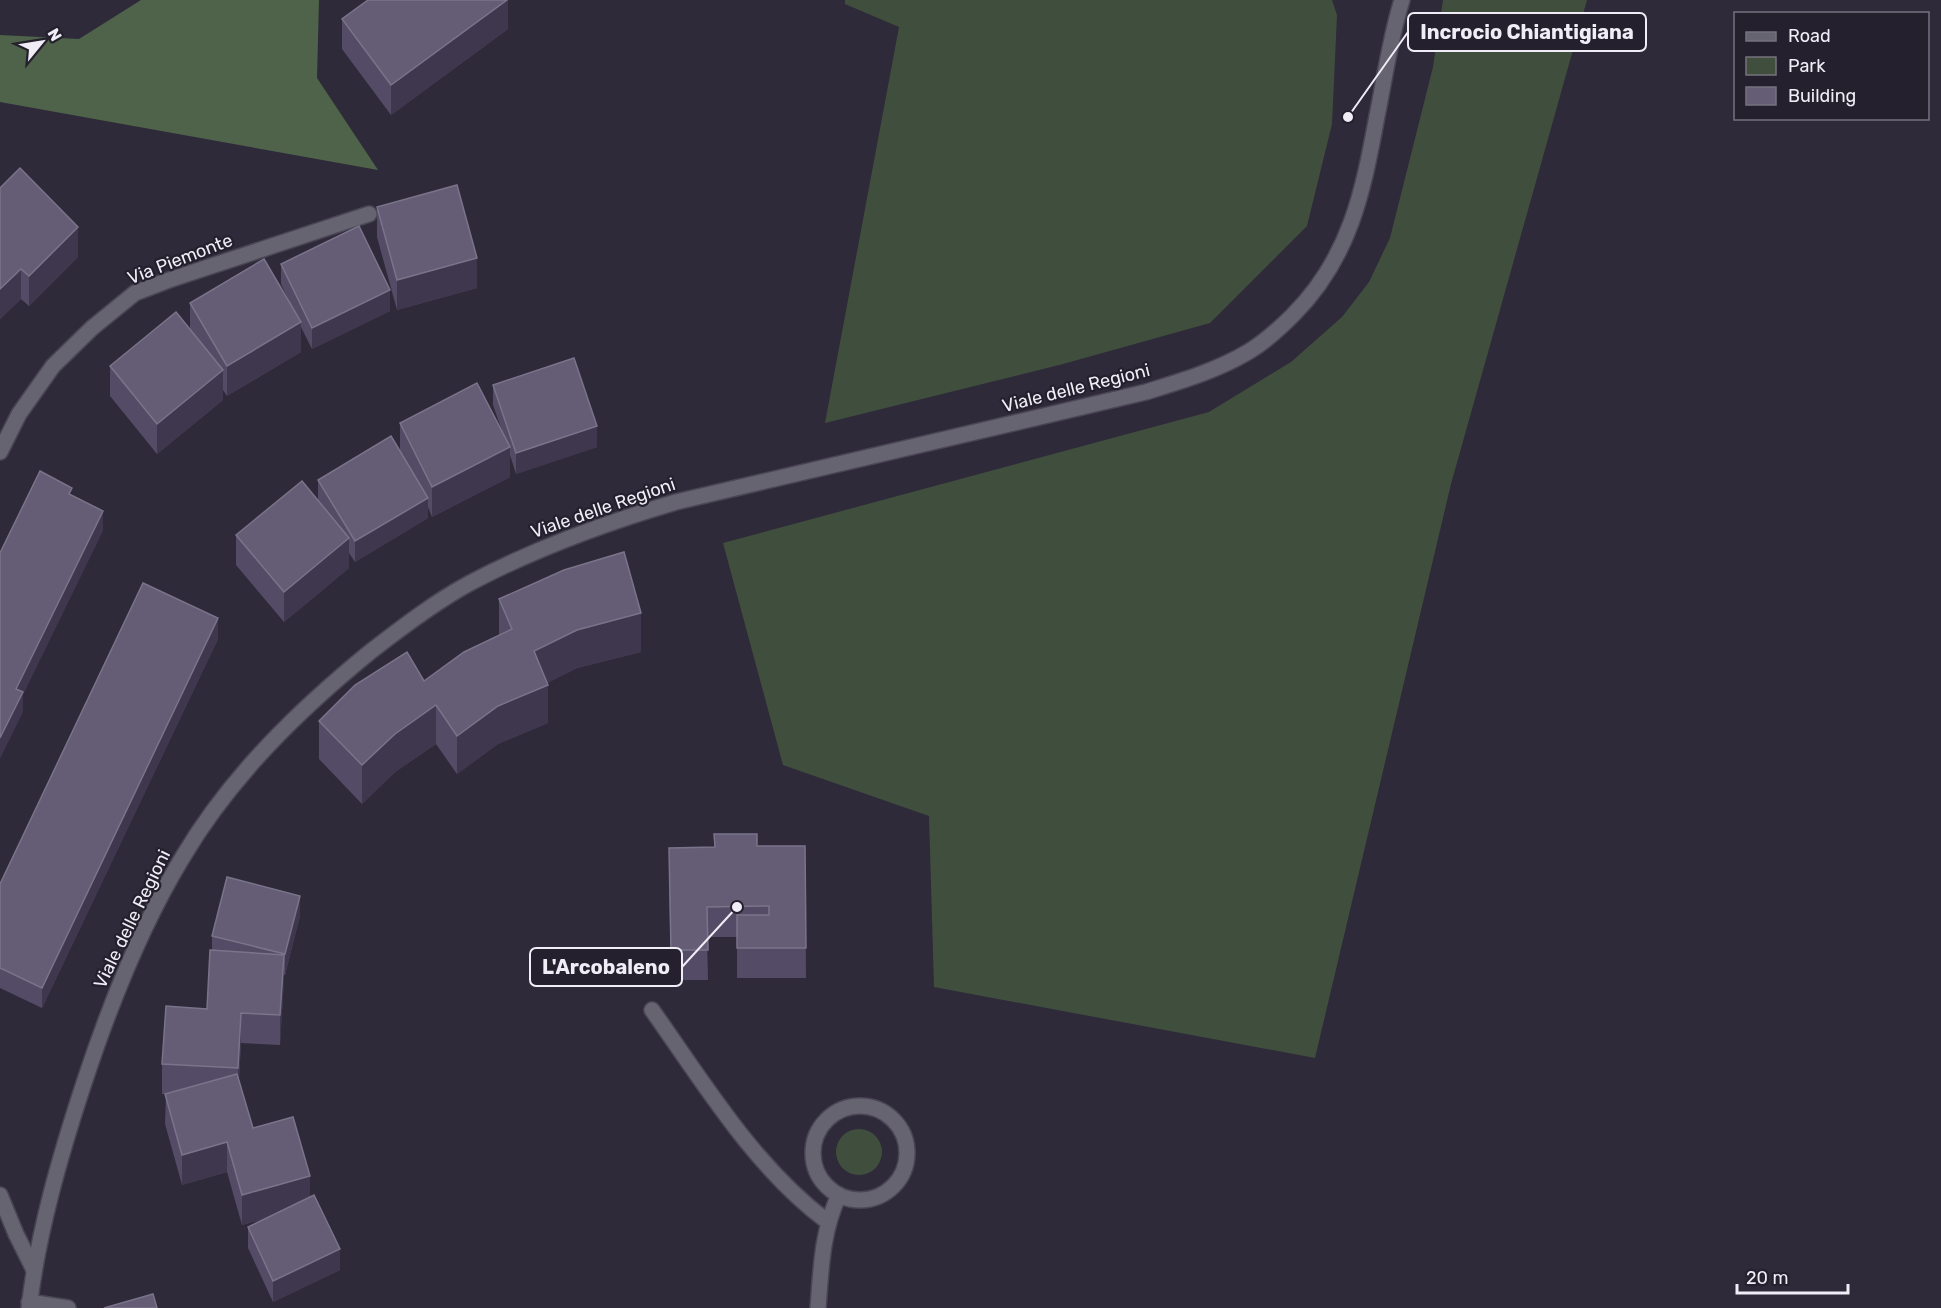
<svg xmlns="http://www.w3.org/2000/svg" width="1941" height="1308" viewBox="0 0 1941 1308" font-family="Rubik,sans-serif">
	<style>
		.green { fill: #404f3d }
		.forest { fill: #4f634b }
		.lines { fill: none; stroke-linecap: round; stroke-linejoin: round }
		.minor-casing { stroke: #494554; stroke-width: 18 }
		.minor { stroke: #676471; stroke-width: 15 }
		.wall { fill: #544c66 }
		.shaded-wall { fill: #3e374d }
		.building { fill: #655d76; stroke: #7a748a; stroke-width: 1.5 }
		.labels { text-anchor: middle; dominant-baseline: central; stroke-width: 4.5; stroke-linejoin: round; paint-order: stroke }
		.street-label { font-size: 18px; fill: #f0edf7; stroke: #24202e }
		.leader { fill: none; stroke: #f0edf7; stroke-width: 2 }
		.callout-dot { fill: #f0edf7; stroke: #24202e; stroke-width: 2 }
		.callout { fill: #24202e; stroke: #f0edf7; stroke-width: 2 }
		.callout-label { font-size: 20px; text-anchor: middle; font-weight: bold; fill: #f0edf7 }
	</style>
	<rect width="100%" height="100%" fill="#2e2a39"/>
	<g class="green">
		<polygon points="845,0 1332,0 1337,15 1332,124 1307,226 1210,323 1063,364 825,423 899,27 845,4"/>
		<polygon points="1443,0 1587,0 1451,484 1315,1058 934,987 929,816 783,765 723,543 1209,412 1291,362 1342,317 1369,282 1390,238 1433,67"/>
		<circle cx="859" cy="1152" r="23"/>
	</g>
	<polygon class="forest" points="141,0 319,0 317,78 378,170 0,102 0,35 79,39"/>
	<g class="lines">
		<g class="minor-casing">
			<g id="minor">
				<polyline points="0,452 19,414 53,366 92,328 135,293 169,280 369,214"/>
				<path d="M 652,1010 C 704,1083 754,1167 828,1222"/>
				<circle cx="860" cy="1153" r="47"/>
				<polyline points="0,1195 16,1234 34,1270"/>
				<polyline points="29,1302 68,1308"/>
				<path d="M 29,1308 C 38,1232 60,1156 84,1083 C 110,1004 141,925 184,855 C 231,776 299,710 370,652 C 402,627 435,602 470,583 C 536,548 605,523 676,502 L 1146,392 C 1181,381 1216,371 1248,352 C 1265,342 1279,329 1293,315 C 1350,258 1363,192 1377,116 C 1385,77 1390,38 1402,0"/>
				<path d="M 818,1308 C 821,1269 822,1231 839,1195"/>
			</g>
		</g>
		<use href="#minor" class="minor"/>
	</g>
	<g class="wall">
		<polygon points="508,0 508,29 391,115 342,49 342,19"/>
		<polygon points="0,188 78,257 29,306 21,299 0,319"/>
		<polygon points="377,207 477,288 397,310 377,237"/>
		<polygon points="281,264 390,311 312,349 301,327 301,352 227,396 223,390 223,400 157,454 110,396 110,366 190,329 190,303 289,301 281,284"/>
		<polygon points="493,385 597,447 516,474 510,455 510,477 432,517 428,507 428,518 355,562 349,553 349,568 284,622 236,565 236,535 318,499 318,480 400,450 400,423 502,431 493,405"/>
		<polygon points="499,599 641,652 577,668 547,683 548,723 498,744 457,774 436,744 395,772 362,804 319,759 319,721 424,681 499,636"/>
		<polygon points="218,639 42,1008 0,988 0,884"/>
		<polygon points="757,846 805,846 806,978 737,978 737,937 707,937 708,980 671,980 669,878"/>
		<polygon points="300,916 285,975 284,975 280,1045 241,1043 239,1080 253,1128 310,1197 340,1270 273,1302 248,1248 248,1227 267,1218 242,1225 227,1172 182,1185 165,1124 166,1094 162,1094 162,1064 207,1009 212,950 212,936"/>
	</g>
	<g class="shaded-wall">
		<polygon points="507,0 508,0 508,29 391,115 391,85"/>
		<polygon points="78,227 78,257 29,306 29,276"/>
		<polygon points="477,258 477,288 397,310 397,280"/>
		<polygon points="21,269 21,299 0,319 0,289"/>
		<polygon points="390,290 390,311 312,349 312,328"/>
		<polygon points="301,322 301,352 227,396 227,366"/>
		<polygon points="223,370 223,400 157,454 157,424"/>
		<polygon points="597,426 597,447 516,474 516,453"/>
		<polygon points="510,447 510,477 432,517 432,487"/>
		<polygon points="428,498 428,518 355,562 355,541"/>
		<polygon points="103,511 103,531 23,695 23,712 0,759 0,738 16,689"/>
		<polygon points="349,538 349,568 284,622 284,592"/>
		<polygon points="641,613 641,652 577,668 534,690 534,651 577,630"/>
		<polygon points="218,618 218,639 42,1008 42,988"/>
		<polygon points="548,685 548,723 498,744 457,774 457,736 498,706"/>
		<polygon points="436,705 436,744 395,772 362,804 362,765 395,734"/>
		<polygon points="300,896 300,916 285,975 285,954"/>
		<polygon points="284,955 284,985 280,1045 280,1015"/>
		<polygon points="241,1013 241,1043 238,1098 238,1068"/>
		<polygon points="227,1142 227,1172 182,1185 182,1155"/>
		<polygon points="310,1176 310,1206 242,1225 242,1195"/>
		<polygon points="340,1249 340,1270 273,1302 273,1281"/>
	</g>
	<g class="building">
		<polygon points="368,0 507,0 391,85 342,19"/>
		<polygon points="20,168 78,227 29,276 21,269 0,289 0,188"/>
		<polygon points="457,185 477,258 397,280 377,207"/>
		<polygon points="359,226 390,290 312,328 281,264"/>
		<polygon points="264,259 301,322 227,366 190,303"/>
		<polygon points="176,312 223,370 157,424 110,366"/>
		<polygon points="574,358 597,426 516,453 493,385"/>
		<polygon points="477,383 510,447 432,487 400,423"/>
		<polygon points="391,436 428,498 355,541 318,480"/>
		<polygon points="40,471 72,488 69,494 103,511 16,689 23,692 0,738 0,553"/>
		<polygon points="302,481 349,538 284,592 236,535"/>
		<polygon points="624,552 641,613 577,630 534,651 548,685 498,706 457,736 436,705 395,734 362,765 319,721 355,685 407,652 424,681 464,652 512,629 499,599 564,570"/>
		<polygon points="143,583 218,618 42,988 0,968 0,884"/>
		<polygon points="714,834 757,834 757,846 805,846 806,948 737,948 737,915 769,915 769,906 707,907 708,950 671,950 669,848 715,847"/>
		<polygon points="227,877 300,896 285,954 212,936"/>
		<polygon points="210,950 284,955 280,1015 241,1013 238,1068 162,1064 166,1006 207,1009"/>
		<polygon points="237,1074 253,1128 293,1117 310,1176 242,1195 227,1142 182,1155 165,1094"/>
		<polygon points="314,1195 340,1249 273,1281 248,1227"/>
		<polygon points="153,1294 157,1308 104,1308"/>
	</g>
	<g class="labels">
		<g class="street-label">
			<text transform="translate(180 259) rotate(-21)">Via Piemonte</text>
			<text transform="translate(1076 388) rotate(-14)">Viale delle Regioni</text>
			<text transform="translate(603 508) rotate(-19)">Viale delle Regioni</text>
			<text transform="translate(132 919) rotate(-64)">Viale delle Regioni</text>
		</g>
	</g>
	<path class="leader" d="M1348 117L1408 32M737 907L682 967"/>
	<g class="callout-dot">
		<circle cx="1348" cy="117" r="6"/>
		<circle cx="737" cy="907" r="6"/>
	</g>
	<g class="callout">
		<rect x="1408" y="13" width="238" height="38" rx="6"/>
		<rect x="530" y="948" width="152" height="38" rx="6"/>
	</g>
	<g class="callout-label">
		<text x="1527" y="39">Incrocio Chiantigiana</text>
		<text x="606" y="974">L'Arcobaleno</text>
	</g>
	<rect x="1734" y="12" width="195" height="108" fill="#24202e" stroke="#76727e" stroke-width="1.5"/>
	<rect x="1746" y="32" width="30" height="9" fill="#676471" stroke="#76727e" stroke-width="1.5"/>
	<text x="1788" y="42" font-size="18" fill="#f0edf7">Road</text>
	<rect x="1746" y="57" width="30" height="18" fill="#404f3d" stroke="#76727e" stroke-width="1.5"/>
	<text x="1788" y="72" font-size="18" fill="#f0edf7">Park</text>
	<rect x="1746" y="87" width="30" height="18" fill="#655d76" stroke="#76727e" stroke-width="1.5"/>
	<text x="1788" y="102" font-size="18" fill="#f0edf7">Building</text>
	<g transform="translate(42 42) rotate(60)" stroke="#24202e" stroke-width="4.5" paint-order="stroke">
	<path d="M0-4.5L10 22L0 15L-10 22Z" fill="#f0edf7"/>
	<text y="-9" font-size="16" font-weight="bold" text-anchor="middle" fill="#f0edf7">N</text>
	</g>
	<path d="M1737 1284v9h111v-9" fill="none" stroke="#f0edf7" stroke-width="3"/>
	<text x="1746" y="1284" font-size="18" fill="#f0edf7" stroke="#24202e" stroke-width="4.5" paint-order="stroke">20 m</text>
</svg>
